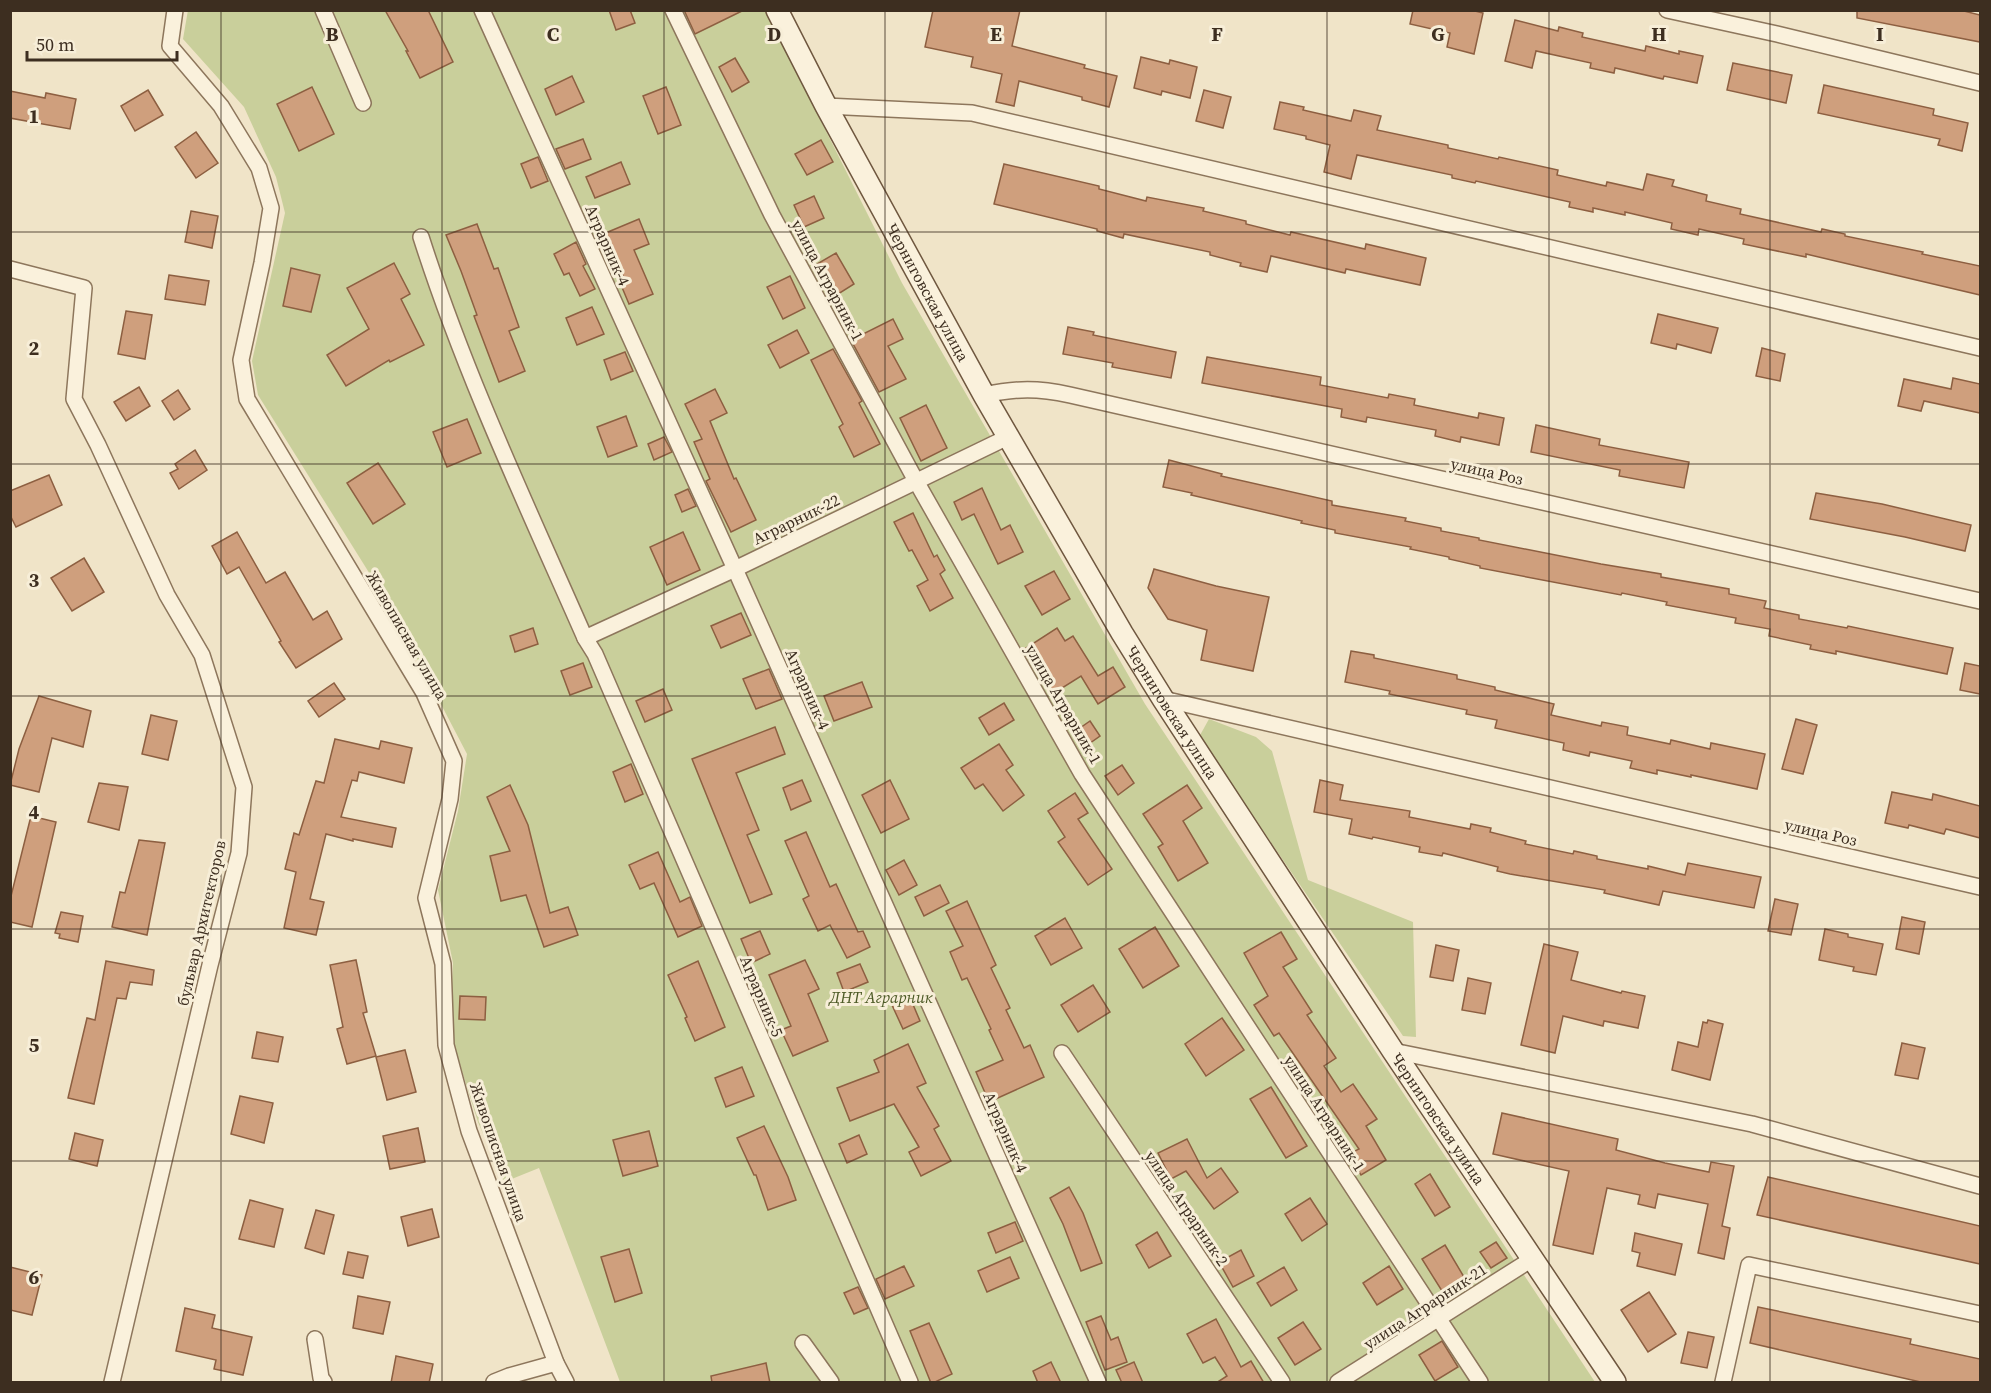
<svg xmlns="http://www.w3.org/2000/svg" width="1991" height="1393" viewBox="0 0 1991 1393" font-family="'Source Serif 4',serif">
	<style>
		.green { fill: #c9cf9b }
		.building { fill: #cf9f7d; stroke: #8d5f41; stroke-width: 1.5 }
		.lines { fill: none; stroke-linecap: round; stroke-linejoin: round }
		.street-casing { stroke: #8d765c; stroke-width: 18 }
		.secondary-casing { stroke: #6f573f; stroke-width: 24 }
		.street { stroke: #faf1dc; stroke-width: 15 }
		.secondary { stroke: #faf1dc; stroke-width: 21 }
		.grid { fill: none; stroke: #3d2e20; stroke-width: 1.5; stroke-opacity: 0.55 }
		.labels { text-anchor: middle; dominant-baseline: central; stroke-width: 6; stroke-linejoin: round; paint-order: stroke }
		.street-label { font-size: 16px; fill: #3d2e20; stroke: #f7eed8 }
		.park-label { font-size: 16px; font-style: italic; fill: #4d5a26; stroke: #f7eed8 }
		.grid-label { font-size: 20px; text-anchor: middle; font-weight: bold; fill: #3d2e20; stroke: #f7eed8; stroke-width: 6; stroke-linejoin: round; paint-order: stroke }
	</style>
	<rect width="100%" height="100%" fill="#f0e4c8"/>
	<g class="green">
		<polygon points="188,10 766,11 902,283 1145,704 1595,1382 620,1382 539,1168 504,1182 478,1122 450,1033 453,963 438,890 458,811 467,754 388,603 258,395 252,361 285,213 276,177 244,107 183,39"/>
		<polygon points="1209,719 1256,737 1272,751 1308,880 1413,922 1416,1037 1403,1036 1199,737"/>
	</g>
	<g class="building">
		<polygon points="385,10 428,10 453,62 420,78 406,51 408,51"/>
		<polygon points="609,10 630,10 635,23 616,30"/>
		<polygon points="684,10 744,10 695,34"/>
		<polygon points="933,10 1020,10 1012,46 1085,65 1084,68 1117,76 1109,107 1082,100 1082,97 1019,81 1014,106 996,102 1002,74 971,67 973,57 925,47"/>
		<polygon points="1413,10 1471,10 1483,13 1474,54 1447,47 1450,33 1410,24"/>
		<polygon points="1857,10 1960,10 1980,15 1980,42 1857,18"/>
		<polygon points="1515,20 1558,31 1559,27 1583,33 1582,37 1645,51 1646,46 1679,54 1679,51 1703,56 1697,83 1664,76 1663,79 1615,68 1614,73 1590,68 1591,63 1536,51 1532,68 1505,61"/>
		<polygon points="1141,57 1169,64 1170,60 1197,67 1190,98 1162,91 1161,95 1134,88"/>
		<polygon points="735,58 749,82 732,92 719,67"/>
		<polygon points="1733,63 1792,75 1786,103 1727,90"/>
		<polygon points="572,76 584,102 556,115 545,89"/>
		<polygon points="1824,85 1934,109 1933,115 1968,123 1962,151 1938,145 1940,139 1818,113"/>
		<polygon points="312,87 334,134 299,151 277,104"/>
		<polygon points="666,87 681,125 658,134 643,96"/>
		<polygon points="148,90 163,115 135,131 121,106"/>
		<polygon points="1204,90 1231,97 1223,128 1196,121"/>
		<polygon points="10,91 45,98 46,93 76,99 70,129 10,118"/>
		<polygon points="1280,102 1304,107 1303,110 1351,121 1354,110 1381,116 1377,130 1448,145 1448,148 1498,159 1499,157 1558,170 1557,175 1606,186 1607,182 1643,190 1647,174 1674,180 1672,186 1707,195 1706,201 1741,209 1740,214 1821,232 1822,229 1845,234 1845,236 1923,252 1922,254 1980,266 1980,295 1806,254 1806,257 1743,244 1744,239 1699,229 1698,235 1671,229 1672,223 1625,212 1625,215 1593,208 1593,212 1569,207 1570,202 1476,181 1475,183 1452,178 1452,175 1357,155 1351,179 1324,172 1330,145 1306,139 1306,136 1274,129"/>
		<polygon points="196,132 218,163 196,178 175,147"/>
		<polygon points="583,139 591,159 565,169 556,149"/>
		<polygon points="821,140 833,162 807,175 795,154"/>
		<polygon points="538,157 548,181 531,188 521,164"/>
		<polygon points="621,162 630,184 595,198 586,177"/>
		<polygon points="1004,164 1099,186 1099,189 1146,201 1147,197 1204,208 1203,211 1246,221 1246,224 1290,235 1291,232 1365,249 1366,244 1426,258 1420,285 1346,269 1345,273 1271,256 1267,272 1240,266 1241,263 1210,255 1210,252 1124,234 1123,238 1097,231 1097,229 994,204"/>
		<polygon points="814,196 824,218 804,227 794,205"/>
		<polygon points="191,211 218,216 212,248 185,242"/>
		<polygon points="639,219 649,244 634,250 653,294 629,304 621,285 626,283 613,251 604,256 596,237"/>
		<polygon points="477,224 494,269 498,268 519,327 509,331 525,371 499,382 474,316 477,315 461,271 446,235"/>
		<polygon points="576,242 586,264 583,266 595,289 580,296 569,273 564,275 554,254"/>
		<polygon points="836,253 854,284 835,296 817,264"/>
		<polygon points="394,263 410,294 401,299 424,345 390,362 389,360 346,386 327,355 369,329 347,288"/>
		<polygon points="291,268 320,275 311,312 283,306"/>
		<polygon points="169,275 209,281 205,305 165,299"/>
		<polygon points="790,276 805,308 783,319 767,287"/>
		<polygon points="592,307 604,334 577,345 566,318"/>
		<polygon points="126,311 152,315 145,359 118,354"/>
		<polygon points="1658,314 1718,328 1711,353 1677,344 1676,349 1651,343"/>
		<polygon points="893,319 903,339 888,346 906,379 879,392 851,340"/>
		<polygon points="1068,327 1094,332 1093,335 1176,352 1171,378 1112,367 1113,363 1063,354"/>
		<polygon points="797,330 809,353 780,368 768,345"/>
		<polygon points="1762,348 1785,354 1780,381 1756,376"/>
		<polygon points="833,349 862,401 859,403 880,444 854,457 839,427 843,424 811,360"/>
		<polygon points="625,352 633,371 611,380 604,360"/>
		<polygon points="1207,357 1321,377 1320,385 1388,398 1389,394 1415,399 1414,405 1478,418 1479,413 1504,418 1499,445 1461,437 1460,442 1435,436 1436,430 1367,417 1366,422 1341,417 1342,409 1202,383"/>
		<polygon points="1953,378 1980,384 1980,413 1924,401 1921,411 1898,406 1904,379 1951,389"/>
		<polygon points="139,387 150,406 126,421 114,402"/>
		<polygon points="715,389 727,413 710,421 734,479 736,478 756,520 731,532 706,481 710,479 694,442 702,439 685,404"/>
		<polygon points="178,390 190,409 174,420 162,401"/>
		<polygon points="926,405 947,448 921,461 900,418"/>
		<polygon points="626,416 637,446 608,457 597,427"/>
		<polygon points="467,419 481,453 447,467 433,432"/>
		<polygon points="1536,425 1600,439 1599,445 1689,462 1684,488 1619,476 1620,470 1531,452"/>
		<polygon points="664,437 672,452 654,460 648,444"/>
		<polygon points="195,450 207,470 179,489 170,473 178,469 175,464"/>
		<polygon points="1169,460 1222,474 1221,476 1332,501 1332,505 1406,518 1405,521 1441,528 1441,531 1479,538 1479,540 1601,564 1661,574 1661,577 1729,589 1729,594 1766,601 1764,608 1799,615 1799,619 1847,628 1848,626 1953,648 1947,674 1836,651 1836,654 1810,649 1811,645 1769,636 1770,629 1735,623 1736,618 1666,605 1667,602 1622,593 1621,595 1480,568 1480,566 1449,559 1449,557 1410,549 1411,547 1335,533 1335,530 1301,523 1302,521 1191,495 1192,493 1163,487"/>
		<polygon points="378,463 405,504 373,524 347,483"/>
		<polygon points="49,475 62,505 16,527 10,515 10,491"/>
		<polygon points="982,488 1001,530 1010,525 1023,552 998,564 974,514 962,520 954,502"/>
		<polygon points="688,489 696,506 682,512 675,495"/>
		<polygon points="1816,493 1882,504 1971,525 1965,551 1905,537 1810,519"/>
		<polygon points="913,513 934,557 937,555 945,570 940,574 953,598 930,611 917,586 928,580 912,550 909,551 894,522"/>
		<polygon points="237,532 266,583 285,572 313,620 327,611 342,639 296,668 279,642 281,641 239,567 227,574 212,546"/>
		<polygon points="683,532 700,570 667,585 650,547"/>
		<polygon points="84,558 104,592 72,611 51,578"/>
		<polygon points="1154,569 1216,586 1269,597 1253,671 1201,660 1207,630 1168,619 1148,588"/>
		<polygon points="1054,571 1070,599 1042,615 1025,586"/>
		<polygon points="741,613 751,635 721,648 711,626"/>
		<polygon points="533,628 538,644 515,652 510,636"/>
		<polygon points="1057,628 1065,641 1073,636 1098,676 1113,667 1125,687 1098,704 1081,676 1051,695 1023,650"/>
		<polygon points="1351,651 1374,655 1374,658 1457,675 1457,679 1495,687 1495,690 1554,704 1551,715 1601,726 1602,722 1628,727 1627,735 1670,744 1671,740 1710,749 1711,743 1765,754 1757,789 1691,775 1691,777 1657,770 1657,774 1630,768 1632,761 1590,752 1589,756 1563,750 1564,743 1495,728 1497,720 1466,714 1467,710 1389,694 1390,691 1345,682"/>
		<polygon points="583,663 592,687 570,695 561,671"/>
		<polygon points="1965,663 1980,666 1980,694 1960,690"/>
		<polygon points="769,669 782,699 756,709 743,679"/>
		<polygon points="862,682 872,707 834,721 824,696"/>
		<polygon points="334,683 345,699 319,717 308,701"/>
		<polygon points="663,689 672,710 645,722 636,701"/>
		<polygon points="39,696 91,711 83,747 52,738 39,792 10,785 19,749"/>
		<polygon points="1004,703 1014,720 989,735 979,718"/>
		<polygon points="151,715 177,721 168,760 142,754"/>
		<polygon points="1796,719 1817,725 1803,774 1782,769"/>
		<polygon points="1090,721 1100,736 1083,748 1073,733"/>
		<polygon points="775,727 785,754 736,773 759,830 747,835 772,894 750,903 692,759"/>
		<polygon points="335,739 379,749 381,741 412,748 404,783 359,772 357,781 352,780 341,817 396,828 392,847 353,839 353,841 326,834 310,899 324,902 316,935 284,928 296,872 285,869 294,833 299,835 316,781 324,783"/>
		<polygon points="999,744 1013,765 1006,770 1024,795 1003,811 983,784 975,789 961,768"/>
		<polygon points="631,764 643,794 625,802 613,772"/>
		<polygon points="1122,765 1134,783 1118,795 1105,776"/>
		<polygon points="802,780 811,801 791,810 783,788"/>
		<polygon points="890,780 909,819 881,833 862,795"/>
		<polygon points="1320,780 1343,785 1340,800 1410,811 1409,817 1470,829 1471,824 1491,828 1490,832 1526,841 1525,844 1573,854 1574,851 1597,856 1597,859 1648,869 1648,866 1685,875 1688,863 1761,877 1754,908 1663,891 1659,905 1604,893 1605,890 1510,874 1497,871 1498,867 1443,853 1442,856 1419,852 1420,847 1373,837 1372,839 1349,834 1352,819 1314,812"/>
		<polygon points="99,783 128,787 119,830 88,822"/>
		<polygon points="510,785 528,825 550,913 568,907 578,935 544,947 526,895 501,901 490,856 510,851 487,797"/>
		<polygon points="1187,785 1202,808 1183,821 1208,863 1178,881 1158,847 1163,844 1143,814"/>
		<polygon points="1892,792 1932,800 1933,794 1980,806 1980,838 1946,829 1944,834 1909,825 1908,828 1885,823"/>
		<polygon points="1075,793 1088,813 1078,819 1112,869 1088,885 1058,842 1065,837 1048,811"/>
		<polygon points="31,816 56,822 32,927 10,922 10,900"/>
		<polygon points="806,832 830,887 836,884 858,932 863,931 870,947 847,958 830,925 818,931 803,899 809,896 785,841"/>
		<polygon points="139,840 165,843 147,935 112,927 120,892 125,893"/>
		<polygon points="658,852 680,902 690,897 702,926 678,937 654,883 640,889 629,865"/>
		<polygon points="904,860 917,885 899,895 886,870"/>
		<polygon points="940,885 949,903 924,916 915,897"/>
		<polygon points="1775,899 1798,904 1791,935 1768,931"/>
		<polygon points="967,901 996,965 991,968 1010,1008 1006,1010 1024,1048 1030,1045 1044,1077 989,1102 976,1072 1003,1060 989,1030 991,1029 967,978 962,980 950,952 963,946 946,911"/>
		<polygon points="61,912 83,916 78,942 59,938 60,934 55,933"/>
		<polygon points="1902,917 1925,922 1919,954 1896,949"/>
		<polygon points="1065,918 1082,948 1051,965 1035,936"/>
		<polygon points="1155,927 1179,966 1143,988 1119,949"/>
		<polygon points="1825,929 1848,934 1848,937 1883,944 1876,975 1853,971 1854,967 1819,960"/>
		<polygon points="760,931 770,954 751,963 741,939"/>
		<polygon points="1281,932 1297,959 1283,967 1312,1012 1307,1015 1336,1058 1324,1066 1341,1092 1353,1084 1377,1119 1366,1126 1386,1160 1361,1175 1349,1154 1359,1149 1279,1033 1274,1036 1254,1005 1268,996 1244,953"/>
		<polygon points="1544,944 1578,952 1571,980 1621,993 1622,991 1645,996 1638,1028 1604,1021 1603,1026 1563,1016 1555,1053 1521,1045"/>
		<polygon points="1436,945 1459,950 1453,981 1430,977"/>
		<polygon points="356,960 367,1012 363,1013 376,1056 347,1064 337,1029 343,1027 330,965"/>
		<polygon points="805,960 819,989 808,994 828,1041 793,1056 781,1030 791,1026 769,975"/>
		<polygon points="106,961 154,970 152,985 130,982 126,999 117,998 94,1104 68,1098 87,1018 95,1020"/>
		<polygon points="698,961 725,1027 695,1041 685,1018 687,1017 668,975"/>
		<polygon points="860,964 868,982 844,992 837,973"/>
		<polygon points="1468,978 1491,983 1485,1014 1462,1010"/>
		<polygon points="1093,985 1110,1012 1078,1032 1061,1005"/>
		<polygon points="909,995 920,1021 903,1029 891,1003"/>
		<polygon points="460,996 486,997 485,1020 459,1019"/>
		<polygon points="1222,1018 1244,1050 1206,1076 1185,1044"/>
		<polygon points="1708,1020 1723,1024 1710,1080 1672,1070 1678,1042 1698,1047 1703,1022 1707,1023"/>
		<polygon points="257,1032 283,1037 278,1062 252,1058"/>
		<polygon points="1902,1043 1925,1048 1918,1079 1895,1075"/>
		<polygon points="908,1044 926,1083 917,1087 939,1126 934,1129 951,1161 921,1176 909,1152 919,1147 894,1104 850,1121 837,1088 879,1072 874,1060"/>
		<polygon points="405,1050 416,1092 387,1100 376,1057"/>
		<polygon points="742,1067 754,1096 726,1107 715,1078"/>
		<polygon points="1271,1087 1307,1146 1286,1158 1250,1099"/>
		<polygon points="240,1096 273,1103 264,1143 231,1134"/>
		<polygon points="1502,1113 1618,1139 1616,1150 1665,1163 1709,1172 1711,1162 1734,1166 1722,1226 1730,1228 1724,1259 1698,1253 1708,1204 1658,1194 1655,1208 1638,1204 1640,1195 1607,1188 1593,1254 1553,1245 1569,1171 1493,1154"/>
		<polygon points="764,1126 788,1177 796,1200 768,1210 756,1175 754,1175 737,1138"/>
		<polygon points="418,1128 425,1162 390,1169 383,1136"/>
		<polygon points="649,1131 658,1166 623,1176 613,1140"/>
		<polygon points="75,1133 103,1140 97,1166 69,1159"/>
		<polygon points="859,1135 867,1154 847,1163 839,1144"/>
		<polygon points="1187,1139 1207,1178 1221,1168 1238,1192 1214,1209 1186,1171 1171,1179 1158,1153"/>
		<polygon points="1430,1174 1450,1207 1435,1216 1415,1184"/>
		<polygon points="1768,1177 1980,1226 1980,1264 1757,1215"/>
		<polygon points="1069,1187 1083,1213 1102,1263 1081,1271 1063,1224 1050,1198"/>
		<polygon points="1310,1198 1327,1224 1302,1241 1285,1214"/>
		<polygon points="250,1200 283,1209 274,1247 239,1239"/>
		<polygon points="432,1209 439,1237 408,1246 401,1217"/>
		<polygon points="316,1210 334,1215 324,1254 305,1248"/>
		<polygon points="1015,1222 1023,1241 996,1253 988,1233"/>
		<polygon points="1157,1232 1171,1256 1149,1268 1136,1245"/>
		<polygon points="1635,1233 1682,1244 1675,1275 1637,1266 1640,1253 1632,1251"/>
		<polygon points="1496,1242 1507,1258 1491,1268 1480,1252"/>
		<polygon points="1445,1245 1464,1277 1442,1291 1422,1259"/>
		<polygon points="629,1249 642,1293 615,1302 601,1257"/>
		<polygon points="1241,1250 1254,1276 1233,1287 1219,1262"/>
		<polygon points="348,1252 368,1256 363,1278 343,1274"/>
		<polygon points="1010,1257 1019,1278 987,1292 978,1271"/>
		<polygon points="904,1266 914,1286 885,1299 876,1279"/>
		<polygon points="1389,1266 1403,1289 1377,1305 1363,1283"/>
		<polygon points="10,1267 42,1275 32,1315 10,1310"/>
		<polygon points="1284,1267 1297,1290 1271,1306 1257,1283"/>
		<polygon points="858,1287 868,1308 854,1314 844,1293"/>
		<polygon points="1649,1292 1676,1334 1648,1352 1621,1310"/>
		<polygon points="358,1296 390,1302 383,1334 353,1328"/>
		<polygon points="1758,1307 1911,1339 1910,1344 1980,1359 1980,1383 1925,1383 1750,1343"/>
		<polygon points="185,1308 215,1315 212,1328 252,1337 243,1375 214,1369 216,1360 176,1351"/>
		<polygon points="1101,1316 1111,1340 1118,1337 1127,1362 1105,1370 1086,1322"/>
		<polygon points="1216,1319 1241,1367 1251,1361 1264,1383 1216,1383 1227,1376 1215,1357 1203,1363 1187,1334"/>
		<polygon points="1303,1322 1321,1349 1295,1365 1278,1338"/>
		<polygon points="929,1323 952,1374 933,1383 931,1383 910,1331"/>
		<polygon points="1688,1332 1714,1337 1707,1368 1681,1363"/>
		<polygon points="1442,1341 1458,1367 1435,1381 1419,1355"/>
		<polygon points="396,1356 433,1364 429,1383 391,1383"/>
		<polygon points="1051,1362 1061,1383 1038,1383 1033,1371"/>
		<polygon points="1134,1362 1143,1383 1122,1383 1116,1370"/>
		<polygon points="766,1363 770,1383 712,1383 711,1376"/>
	</g>
	<g class="lines">
		<g class="street-casing">
			<g id="street">
				<polyline points="175,10 170,46 221,106 259,168 271,208 262,263 241,360 247,399 424,693 454,761 450,799 426,898 443,964 446,1045 469,1131 556,1363 566,1382"/>
				<polyline points="323,10 363,103"/>
				<polyline points="482,10 735,569 1098,1382"/>
				<polyline points="673,10 772,215 916,481 1082,774 1480,1382"/>
				<polyline points="1667,10 1777,34 1980,83"/>
				<polyline points="826,106 972,113 1980,348"/>
				<path d="M 421,237 C 465,375 527,506 585,638"/>
				<polyline points="10,269 84,288 74,399 98,445 167,595 202,655 244,787 239,853 210,965 112,1382"/>
				<path d="M 984,395 C 1017,388 1038,388 1070,395 L 1980,601"/>
				<polyline points="1163,699 1980,887"/>
				<polyline points="1393,1051 1752,1124 1980,1186"/>
				<polyline points="1062,1053 1282,1382"/>
				<polyline points="315,1339 321,1378 324,1382"/>
				<polyline points="803,1343 831,1382"/>
				<polyline points="494,1382 509,1376 556,1363"/>
				<polyline points="910,1382 595,654 585,638 735,569 1008,437"/>
				<polyline points="1338,1382 1532,1259"/>
				<polyline points="1723,1382 1749,1265 1980,1314"/>
			</g>
		</g>
		<g class="secondary-casing">
			<g id="secondary">
				<path id="s1" d="M 777,10 L 826,106 L 984,395 L 1122,633 L 1163,699 L 1393,1051 L 1615,1382"/>
			</g>
		</g>
		<use href="#street" class="street"/>
		<use href="#secondary" class="secondary"/>
	</g>
	<path class="grid" d="M 221,10 L 221,1382M 442,10 L 442,1382M 664,10 L 664,1382M 885,10 L 885,1382M 1106,10 L 1106,1382M 1327,10 L 1327,1382M 1549,10 L 1549,1382M 1770,10 L 1770,1382M 10,232 L 1980,232M 10,464 L 1980,464M 10,696 L 1980,696M 10,929 L 1980,929M 10,1161 L 1980,1161"/>
	<g class="labels">
		<g class="street-label">
			<text transform="translate(608 245) rotate(66)">Аграрник-4</text>
			<text transform="translate(828 280) rotate(62)">улица Аграрник-1</text>
			<text stroke="none"><textPath href="#s1" startOffset="320">Черниговская улица</textPath></text>
			<text transform="translate(1487 471) rotate(13)">улица Роз</text>
			<text transform="translate(796 519) rotate(-26)">Аграрник-22</text>
			<text transform="translate(407 635) rotate(60)">Живописная улица</text>
			<text transform="translate(808 689) rotate(66)">Аграрник-4</text>
			<text transform="translate(1064 704) rotate(60)">улица Аграрник-1</text>
			<text stroke="none"><textPath href="#s1" startOffset="806">Черниговская улица</textPath></text>
			<text transform="translate(1821 832) rotate(13)">улица Роз</text>
			<text transform="translate(201 923) rotate(-77)">бульвар Архитекторов</text>
			<text transform="translate(762 996) rotate(67)">Аграрник-5</text>
			<text transform="translate(1325 1113) rotate(57)">улица Аграрник-1</text>
			<text stroke="none"><textPath href="#s1" startOffset="1292">Черниговская улица</textPath></text>
			<text transform="translate(1006 1132) rotate(66)">Аграрник-4</text>
			<text transform="translate(499 1152) rotate(71)">Живописная улица</text>
			<text transform="translate(1187 1208) rotate(56)">улица Аграрник-2</text>
			<text transform="translate(1425 1306) rotate(-33)">улица Аграрник-21</text>
		</g>
		<g class="park-label">
			<text x="881" y="997">ДНТ Аграрник</text>
		</g>
	</g>
	<g class="grid-label">
		<text x="332" y="41">B</text>
		<text x="553" y="41">C</text>
		<text x="774" y="41">D</text>
		<text x="996" y="41">E</text>
		<text x="1217" y="41">F</text>
		<text x="1438" y="41">G</text>
		<text x="1659" y="41">H</text>
		<text x="1880" y="41">I</text>
		<text x="34" y="123">1</text>
		<text x="34" y="355">2</text>
		<text x="34" y="587">3</text>
		<text x="34" y="819">4</text>
		<text x="34" y="1052">5</text>
		<text x="34" y="1284">6</text>
	</g>
	<rect width="1991" height="1393" fill="none" stroke="#3d2e20" stroke-width="24"/>
	<path d="M27 51v9h150v-9" fill="none" stroke="#3d2e20" stroke-width="3"/>
	<text x="36" y="51" font-size="18" fill="#3d2e20" stroke="#f7eed8" stroke-width="4.5" paint-order="stroke">50 m</text>
</svg>
